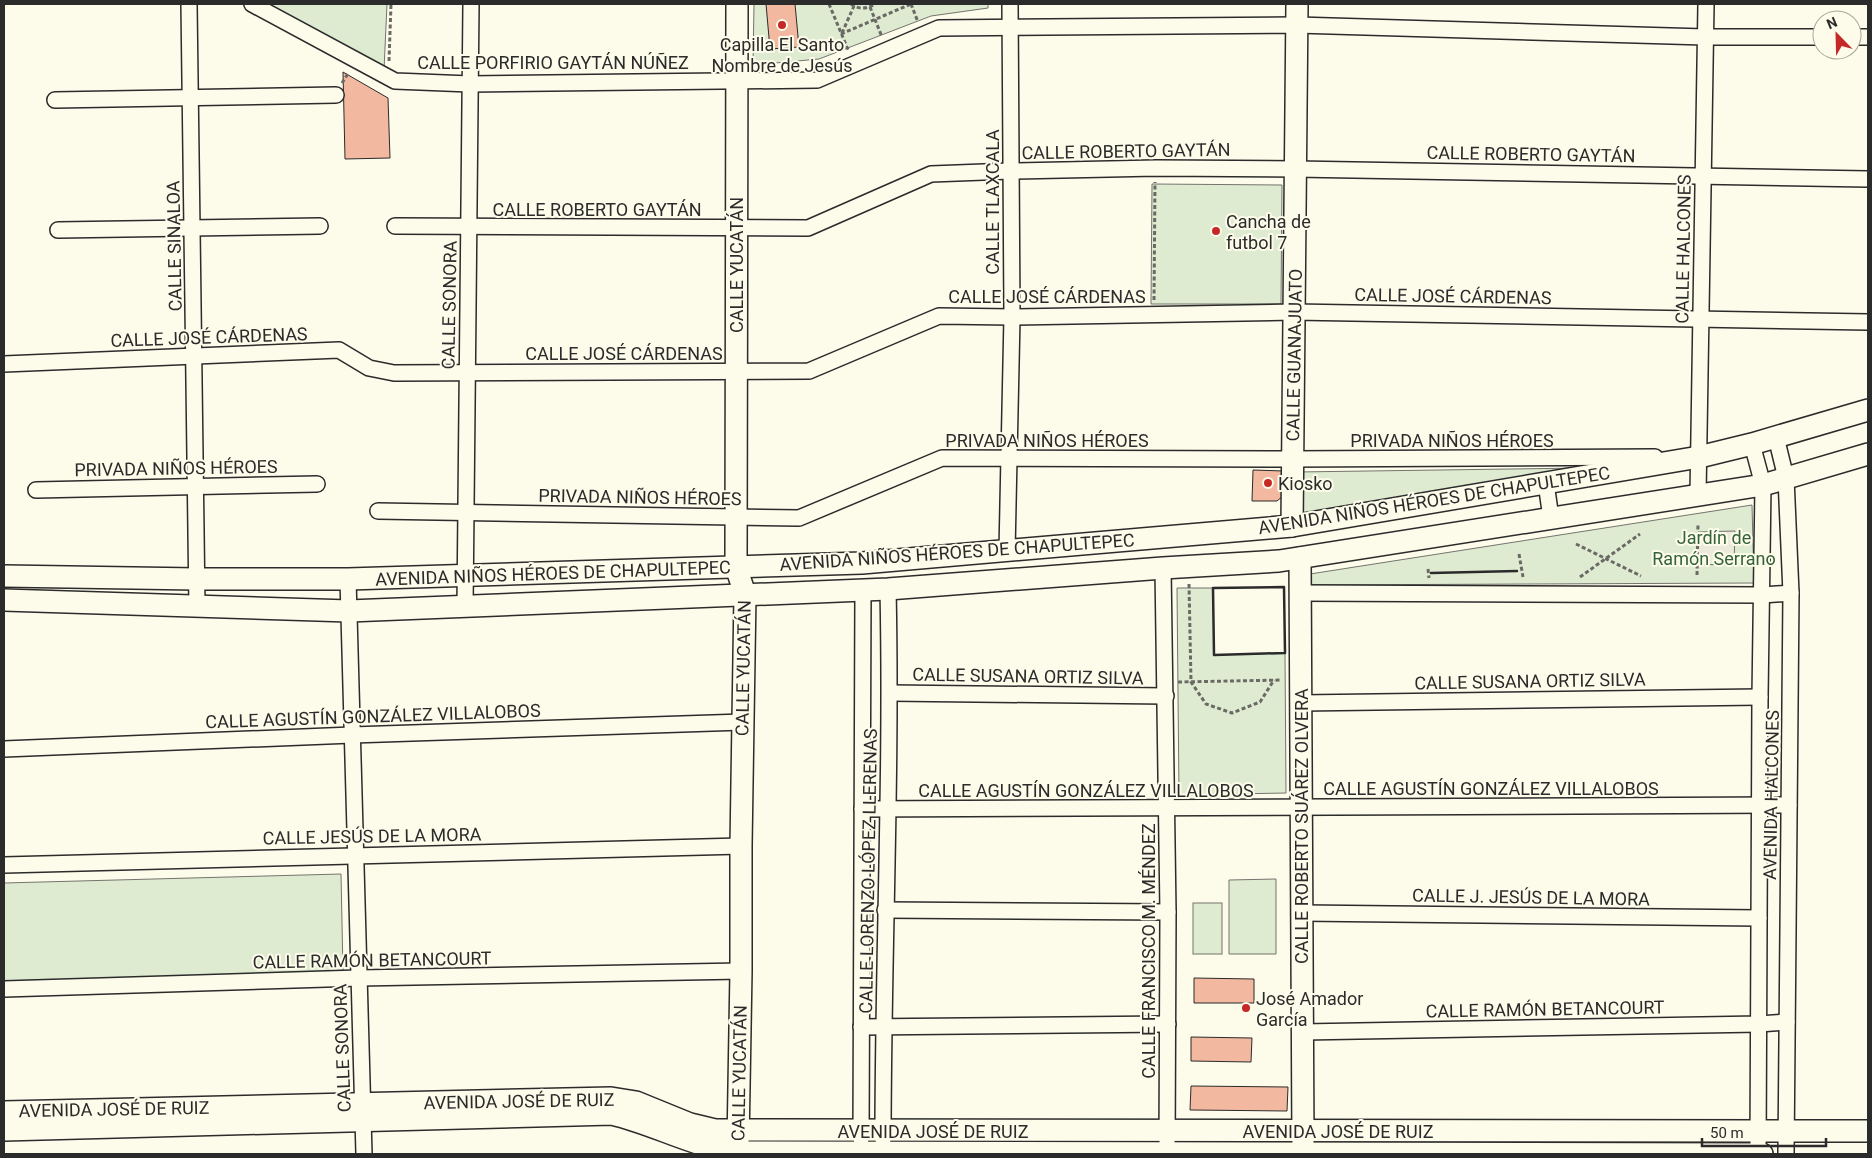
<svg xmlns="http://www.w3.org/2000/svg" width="1872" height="1158" viewBox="0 0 1872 1158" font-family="Roboto,sans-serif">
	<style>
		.green { fill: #deebd1; stroke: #74746e }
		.parking { fill: #eceadb; stroke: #74746e }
		.building { fill: #f2b8a0; stroke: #2b2b2b }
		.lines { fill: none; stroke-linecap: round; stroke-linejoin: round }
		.street-casing { stroke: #2b2b2b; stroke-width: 18 }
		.secondary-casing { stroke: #2b2b2b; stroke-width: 24 }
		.path { stroke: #6a6964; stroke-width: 3; stroke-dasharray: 4 2.5; stroke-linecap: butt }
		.street { stroke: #fdfbea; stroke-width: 15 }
		.secondary { stroke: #fdfbea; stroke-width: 21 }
		.wall { stroke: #2b2b2b; stroke-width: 2.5 }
		.poi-dot { fill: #c62828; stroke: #fdfbea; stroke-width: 2 }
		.labels { text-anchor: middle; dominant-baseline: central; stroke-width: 4; stroke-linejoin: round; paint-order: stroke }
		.poi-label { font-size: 18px; fill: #2b2b2b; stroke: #fdfbea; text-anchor: start }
		.street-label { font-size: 18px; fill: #2b2b2b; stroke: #fdfbea }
		.park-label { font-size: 18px; fill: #34623c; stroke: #fdfbea }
	</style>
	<rect width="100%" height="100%" fill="#fdfbea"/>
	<g class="green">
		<polygon points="262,4 387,4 384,70"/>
		<polygon points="754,4 988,4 988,8 931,16 819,59 753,65"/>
		<polygon points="1152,184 1282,185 1281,304 1151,304"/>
		<polygon points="1583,468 1296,516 1296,472"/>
		<polygon points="1752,505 1754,583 1310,585 1310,574"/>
		<polygon points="1177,588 1213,588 1214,655 1285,653 1286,793 1179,795"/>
		<polygon points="341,874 343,972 4,981 4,883"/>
		<polygon points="1276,879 1276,954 1229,954 1229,880"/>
		<rect x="1193" y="903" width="29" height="51"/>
	</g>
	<polygon class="parking" points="1735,531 1734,564 1697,565 1698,532"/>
	<g class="building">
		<polygon points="766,4 795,4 799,47 770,49"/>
		<polygon points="343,72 388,98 390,158 345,159"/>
		<polygon points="1253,470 1284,471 1283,496 1277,501 1252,501"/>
		<polygon points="1194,978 1254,979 1254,1003 1194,1003"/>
		<polygon points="1191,1037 1252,1038 1251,1062 1191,1061"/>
		<polygon points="1191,1086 1288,1087 1287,1111 1190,1110"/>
	</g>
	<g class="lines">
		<g class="street-casing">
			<g id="street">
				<polyline points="189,4 197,607"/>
				<polyline points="252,4 395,81 470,84 817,80 939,28 1297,25 1705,37 1822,37"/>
				<polyline points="1852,37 1868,37"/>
				<polyline points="55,100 336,95"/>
				<polyline points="395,226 808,228 931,174 1010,171 1156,168 1296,169 1868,179"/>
				<polyline points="58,230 320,226"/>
				<polyline points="4,364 339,350 369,368 394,373 809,371 939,316 1012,317 1294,312 1868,322"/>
				<polyline points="1776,437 1786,478 1791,593 1786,1154"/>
				<polyline points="1752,444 1763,485 1760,697 1758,1154"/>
				<polyline points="1546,483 1551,518"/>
				<polyline points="36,490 317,484"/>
				<polyline points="1698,495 1706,4"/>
				<polyline points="378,511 799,518 942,458 1292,459 1655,457"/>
				<polyline points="1007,551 1012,317 1010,4"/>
				<polyline points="1163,568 1168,912 1167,1154"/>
				<polyline points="348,579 364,1154"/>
				<polyline points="1300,593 1762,595 1791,593"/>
				<polyline points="465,607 471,4"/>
				<polyline points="890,693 1166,696"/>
				<polyline points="1301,703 1760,697"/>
				<polyline points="4,749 352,735 743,722"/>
				<polyline points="862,809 1789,805"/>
				<polyline points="4,865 741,846"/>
				<polyline points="885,910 1168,912"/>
				<polyline points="1302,913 1759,918"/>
				<polyline points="4,989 359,978 741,971"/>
				<polyline points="861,1027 1168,1024"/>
				<polyline points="1303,1032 1759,1024 1787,1022"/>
				<polyline points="861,1139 863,590"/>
				<path d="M 883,1140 C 883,956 892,773 888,589"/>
			</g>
		</g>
		<g class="secondary-casing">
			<g id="secondary">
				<polyline points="737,4 736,567 745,594 741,846 741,971 738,1144"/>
				<polyline points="1292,526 1297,4"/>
				<polyline points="1300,558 1303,1145"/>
				<polyline points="4,576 197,579 348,579 862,563 1292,526 1699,457 1752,444 1868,410"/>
				<polyline points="4,600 349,611 888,589 1163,568 1279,561 1763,485 1868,454"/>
				<polyline points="4,1112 611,1098 636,1102 690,1124 715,1130 1868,1131"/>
				<path d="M 4,1130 L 612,1114 C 655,1124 693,1147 738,1152 L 1762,1154"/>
			</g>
		</g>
		<g class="path">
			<polyline points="829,4 849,52"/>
			<path d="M 851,4 C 859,10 867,9 875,4"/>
			<polyline points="911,4 918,22"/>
			<polyline points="870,7 882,37"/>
			<polyline points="842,33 854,6"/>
			<polyline points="841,34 911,4"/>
			<polyline points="389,61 391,4"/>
			<polyline points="342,83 349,72"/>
			<polyline points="1154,300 1155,182"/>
			<polyline points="1576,544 1641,576"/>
			<polyline points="1519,554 1523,577"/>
			<polyline points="1428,569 1429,578"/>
			<polyline points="1697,575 1698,524"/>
			<polyline points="1580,577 1640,534"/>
			<polyline points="1189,584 1191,682 1206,704 1232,713 1260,702 1274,680"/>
			<polyline points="1178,682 1282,680"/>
		</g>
		<use href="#street" class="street"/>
		<use href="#secondary" class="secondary"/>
		<g class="wall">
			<polyline points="1431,573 1517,571"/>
			<polygon points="1284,587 1285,653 1214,655 1213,588"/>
		</g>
	</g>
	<g class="poi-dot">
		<circle cx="782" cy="25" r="5"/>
		<circle cx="1216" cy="231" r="5"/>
		<circle cx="1268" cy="483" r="5"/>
		<circle cx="1246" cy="1008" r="5"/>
	</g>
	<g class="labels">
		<g class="poi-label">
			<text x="782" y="44" text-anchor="middle">Capilla El Santo<tspan x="782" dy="21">Nombre de Jesús</tspan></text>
			<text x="1226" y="221">Cancha de<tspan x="1226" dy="21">futbol 7</tspan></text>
			<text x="1278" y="483">Kiosko</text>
			<text x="1256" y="998">José Amador<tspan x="1256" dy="21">García</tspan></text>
		</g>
		<g class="street-label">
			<text x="553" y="62">CALLE PORFIRIO GAYTÁN NÚÑEZ</text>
			<text transform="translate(1126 151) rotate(-1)">CALLE ROBERTO GAYTÁN</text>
			<text transform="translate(1531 154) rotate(1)">CALLE ROBERTO GAYTÁN</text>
			<text transform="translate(992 202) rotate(-90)">CALLE TLAXCALA</text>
			<text x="597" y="209">CALLE ROBERTO GAYTÁN</text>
			<text transform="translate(174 246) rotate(-91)">CALLE SINALOA</text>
			<text transform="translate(1683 249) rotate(-89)">CALLE HALCONES</text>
			<text transform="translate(736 265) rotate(-90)">CALLE YUCATÁN</text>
			<text x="1047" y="296">CALLE JOSÉ CÁRDENAS</text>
			<text transform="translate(1453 296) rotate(1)">CALLE JOSÉ CÁRDENAS</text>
			<text transform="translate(449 305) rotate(-89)">CALLE SONORA</text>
			<text transform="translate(209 337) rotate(-2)">CALLE JOSÉ CÁRDENAS</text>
			<text x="624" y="353">CALLE JOSÉ CÁRDENAS</text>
			<text transform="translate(1294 355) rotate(-89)">CALLE GUANAJUATO</text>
			<text x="1047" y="440">PRIVADA NIÑOS HÉROES</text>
			<text x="1452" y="440">PRIVADA NIÑOS HÉROES</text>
			<text transform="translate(176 468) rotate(-1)">PRIVADA NIÑOS HÉROES</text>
			<text transform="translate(640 497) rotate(1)">PRIVADA NIÑOS HÉROES</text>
			<text transform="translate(1434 500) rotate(-9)">AVENIDA NIÑOS HÉROES DE CHAPULTEPEC</text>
			<text transform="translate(957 552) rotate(-4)">AVENIDA NIÑOS HÉROES DE CHAPULTEPEC</text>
			<text transform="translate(553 573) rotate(-2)">AVENIDA NIÑOS HÉROES DE CHAPULTEPEC</text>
			<text transform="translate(743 668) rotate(-89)">CALLE YUCATÁN</text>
			<text transform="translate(1028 676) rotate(1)">CALLE SUSANA ORTIZ SILVA</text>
			<text transform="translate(1530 681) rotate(-1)">CALLE SUSANA ORTIZ SILVA</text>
			<text transform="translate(373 716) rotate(-2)">CALLE AGUSTÍN GONZÁLEZ VILLALOBOS</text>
			<text x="1491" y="788">CALLE AGUSTÍN GONZÁLEZ VILLALOBOS</text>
			<text x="1086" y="790">CALLE AGUSTÍN GONZÁLEZ VILLALOBOS</text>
			<text transform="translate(1771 795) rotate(-89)">AVENIDA HALCONES</text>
			<text transform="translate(1301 826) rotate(-90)">CALLE ROBERTO SUÁREZ OLVERA</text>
			<text transform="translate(372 836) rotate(-1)">CALLE JESÚS DE LA MORA</text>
			<text transform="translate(868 871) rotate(-89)">CALLE LORENZO LÓPEZ LLERENAS</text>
			<text transform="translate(1531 897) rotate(1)">CALLE J. JESÚS DE LA MORA</text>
			<text transform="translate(1148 951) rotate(-90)">CALLE FRANCISCO M. MÉNDEZ</text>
			<text transform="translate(372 960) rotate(-1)">CALLE RAMÓN BETANCOURT</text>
			<text transform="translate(1545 1009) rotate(-1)">CALLE RAMÓN BETANCOURT</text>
			<text transform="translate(342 1048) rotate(-92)">CALLE SONORA</text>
			<text transform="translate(739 1073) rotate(-89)">CALLE YUCATÁN</text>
			<text transform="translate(519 1101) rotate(-1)">AVENIDA JOSÉ DE RUIZ</text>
			<text transform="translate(114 1109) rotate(-1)">AVENIDA JOSÉ DE RUIZ</text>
			<text x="933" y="1131">AVENIDA JOSÉ DE RUIZ</text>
			<text x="1338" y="1131">AVENIDA JOSÉ DE RUIZ</text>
		</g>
		<g class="park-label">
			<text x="1714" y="537">Jardín de<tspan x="1714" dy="21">Ramón Serrano</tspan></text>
		</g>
	</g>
	<rect width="1872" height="1158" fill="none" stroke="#2b2b2b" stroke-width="10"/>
	<g transform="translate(1837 35) rotate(337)"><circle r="24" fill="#fdfbea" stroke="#a9a89e"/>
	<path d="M0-4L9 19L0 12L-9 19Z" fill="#c62828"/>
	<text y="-8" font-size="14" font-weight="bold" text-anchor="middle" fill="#2b2b2b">N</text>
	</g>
	<path d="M1702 1138v8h124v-8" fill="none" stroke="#2b2b2b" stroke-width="2.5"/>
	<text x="1710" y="1138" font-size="15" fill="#2b2b2b" stroke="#fdfbea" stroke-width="4" paint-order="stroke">50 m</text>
</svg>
